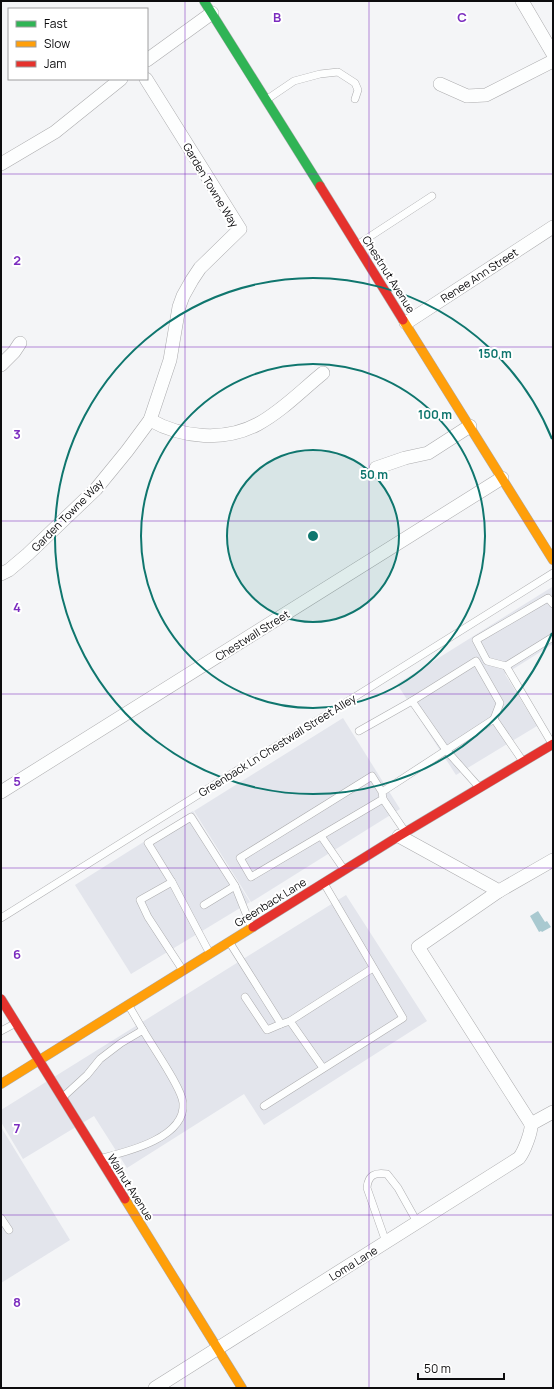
<svg xmlns="http://www.w3.org/2000/svg" width="554" height="1389" viewBox="0 0 554 1389" font-family="Manrope,sans-serif">
	<style>
		.built { fill: #e3e5ec }
		.water { fill: #a9c9d0 }
		.lines { fill: none; stroke-linecap: round; stroke-linejoin: round }
		.lane-casing { stroke: #acacae; stroke-width: 8 }
		.street-casing { stroke: #acacae; stroke-width: 14 }
		.fast-casing { stroke: #acacae; stroke-width: 10 }
		.slow-casing { stroke: #acacae; stroke-width: 10 }
		.jam-casing { stroke: #acacae; stroke-width: 10 }
		.lane { stroke: #fdfefe; stroke-width: 7 }
		.street { stroke: #fdfefe; stroke-width: 13 }
		.fast { stroke: #30b455; stroke-width: 9 }
		.slow { stroke: #ff9f0a; stroke-width: 9 }
		.jam { stroke: #e5322d; stroke-width: 9 }
		.grid { fill: none; stroke: #7b2cbf; stroke-width: 1; stroke-opacity: 0.55 }
		.ring { fill: none; stroke: #0f766e; stroke-width: 2 }
		.labels { text-anchor: middle; dominant-baseline: central; stroke-width: 4; stroke-linejoin: round; paint-order: stroke }
		.street-label { font-size: 11px; fill: #0c0c0e; stroke: #fff }
		.grid-label { font-size: 13px; text-anchor: middle; font-weight: bold; fill: #7b2cbf; stroke: #fff; stroke-width: 4; stroke-linejoin: round; paint-order: stroke }
		.centre { fill: #0f766e; stroke: #fff; stroke-width: 2 }
		.ring-label { font-size: 12px; text-anchor: middle; font-weight: bold; fill: #0f766e; stroke: #fff; stroke-width: 4; stroke-linejoin: round; paint-order: stroke }
	</style>
	<rect width="100%" height="100%" fill="#f4f5f7"/>
	<g class="built">
		<polygon points="552,587 553,644 505,674 537,726 456,775 397,684"/>
		<polygon points="343,718 400,809 251,902 194,811"/>
		<polygon points="193,811 250,902 131,974 75,885"/>
		<polygon points="346,895 427,1021 264,1125 244,1094 127,1168 94,1116 23,1159 1,1122 1,1110"/>
		<polygon points="1,1127 70,1240 1,1283"/>
	</g>
	<polygon class="water" points="538,911 545,922 547,921 551,927 542,932 541,931 539,932 530,916"/>
	<g class="lines">
		<g class="lane-casing">
			<g id="lane">
				<polyline points="266,100 294,81 320,74 338,72 355,83 358,90 355,99"/>
				<polyline points="357,245 432,196"/>
				<polyline points="506,666 487,661 476,640 548,598 553,604"/>
				<polyline points="359,731 412,701"/>
				<polyline points="551,742 506,666 553,637"/>
				<polyline points="478,786 446,750 412,701 476,661 500,703 494,719"/>
				<polyline points="382,792 383,799 251,877 240,858 372,776 382,792 494,719 522,760"/>
				<polyline points="383,799 404,830"/>
				<polyline points="321,836 343,868"/>
				<polyline points="172,882 209,952"/>
				<polyline points="204,905 235,886"/>
				<polyline points="1,918 553,573"/>
				<polyline points="230,943 281,1024 290,1021"/>
				<polyline points="182,969 148,917 140,900 172,882 148,843 191,817 235,886 251,926"/>
				<polyline points="245,997 267,1030 281,1024"/>
				<polyline points="129,1006 143,1030"/>
				<polyline points="1,1031 16,1023"/>
				<polyline points="323,1068 290,1021 373,968"/>
				<path d="M 63,1097 L 87,1075 L 100,1059 L 121,1043 L 143,1030 C 152,1046 182,1088 183,1103 C 186,1138 126,1152 102,1158"/>
				<polyline points="264,1106 403,1018 325,885"/>
				<polyline points="1,1218 9,1230"/>
				<path d="M 386,1242 L 367,1188 C 368,1175 375,1172 387,1174 L 398,1188 L 417,1222"/>
			</g>
		</g>
		<g class="street-casing">
			<g id="street">
				<polyline points="522,1 553,54"/>
				<polyline points="147,60 212,13"/>
				<polyline points="440,84 467,96 486,95 553,61"/>
				<polyline points="1,164 55,132 121,79"/>
				<polyline points="406,323 553,227"/>
				<polyline points="1,365 14,352 20,343"/>
				<path d="M 150,420 C 182,438 225,442 258,424 C 282,411 302,390 323,373"/>
				<polyline points="376,468 405,458 428,453 470,426"/>
				<polyline points="1,574 9,570 28,554 96,489 127,451 150,420 170,360 179,307 183,296 192,280 200,268 240,229 146,79"/>
				<polyline points="1,792 502,478"/>
				<polyline points="399,836 499,891 553,860"/>
				<polyline points="499,891 418,947 531,1124"/>
				<polyline points="531,1124 553,1112"/>
				<path d="M 155,1388 L 519,1158 C 524,1152 532,1131 531,1124"/>
			</g>
		</g>
		<g class="fast-casing">
			<polyline id="fast" points="204,1 320,186"/>
		</g>
		<g class="slow-casing">
			<g id="slow">
				<polyline points="403,320 553,560"/>
				<polyline points="1,1084 253,927"/>
				<polyline points="125,1199 242,1388"/>
			</g>
		</g>
		<g class="jam-casing">
			<g id="jam">
				<polyline points="320,186 403,320"/>
				<polyline points="253,927 399,836 553,744"/>
				<polyline points="1,999 125,1199"/>
			</g>
		</g>
		<use href="#lane" class="lane"/>
		<use href="#street" class="street"/>
		<use href="#fast" class="fast"/>
		<use href="#slow" class="slow"/>
		<use href="#jam" class="jam"/>
	</g>
	<path class="grid" d="M 185,1 L 185,1388M 369,1 L 369,1388M 1,174 L 553,174M 1,347 L 553,347M 1,521 L 553,521M 1,694 L 553,694M 1,868 L 553,868M 1,1042 L 553,1042M 1,1215 L 553,1215"/>
	<circle cx="313" cy="536" r="86" fill="#0f766e" fill-opacity=".12"/>
	<g class="ring">
		<circle cx="313" cy="536" r="86"/>
		<circle cx="313" cy="536" r="172"/>
		<path d="M552 633A258 258 0 1 1 552 439"/>
	</g>
	<g class="labels">
		<g class="street-label">
			<text transform="translate(211 185) rotate(59)">Garden Towne Way</text>
			<text transform="translate(389 274) rotate(58)">Chestnut Avenue</text>
			<text transform="translate(479 275) rotate(-33)">Renee Ann Street</text>
			<text transform="translate(67 515) rotate(-45)">Garden Towne Way</text>
			<text transform="translate(252 635) rotate(-32)">Chestwall Street</text>
			<text transform="translate(277 745) rotate(-32)">Greenback Ln Chestwall Street Alley</text>
			<text transform="translate(270 902) rotate(-32)">Greenback Lane</text>
			<text transform="translate(131 1187) rotate(58)">Walnut Avenue</text>
			<text transform="translate(353 1263) rotate(-32)">Loma Lane</text>
		</g>
	</g>
	<g class="grid-label">
		<text x="277" y="22">B</text>
		<text x="462" y="22">C</text>
		<text x="17" y="265">2</text>
		<text x="17" y="439">3</text>
		<text x="17" y="612">4</text>
		<text x="17" y="786">5</text>
		<text x="17" y="959">6</text>
		<text x="17" y="1133">7</text>
		<text x="17" y="1307">8</text>
	</g>
	<circle cx="313" cy="536" r="6" class="centre"/>
	<g class="ring-label">
		<text x="495" y="358">150 m</text>
		<text x="435" y="419">100 m</text>
		<text x="374" y="479">50 m</text>
	</g>
	<rect width="554" height="1389" fill="none" stroke="#0c0c0e" stroke-width="4"/>
	<rect x="8" y="8" width="140" height="72" fill="#ffffff" stroke="#9e9e9f"/>
	<rect x="16" y="21" width="20" height="6" fill="#30b455" stroke="#9e9e9f"/>
	<text x="44" y="28" font-size="12" fill="#0c0c0e">Fast</text>
	<rect x="16" y="41" width="20" height="6" fill="#ff9f0a" stroke="#9e9e9f"/>
	<text x="44" y="48" font-size="12" fill="#0c0c0e">Slow</text>
	<rect x="16" y="61" width="20" height="6" fill="#e5322d" stroke="#9e9e9f"/>
	<text x="44" y="68" font-size="12" fill="#0c0c0e">Jam</text>
	<path d="M418 1373v6h86v-6" fill="none" stroke="#0c0c0e" stroke-width="2"/>
	<text x="424" y="1373" font-size="12" fill="#0c0c0e" stroke="#ffffff" stroke-width="3" paint-order="stroke">50 m</text>
</svg>
